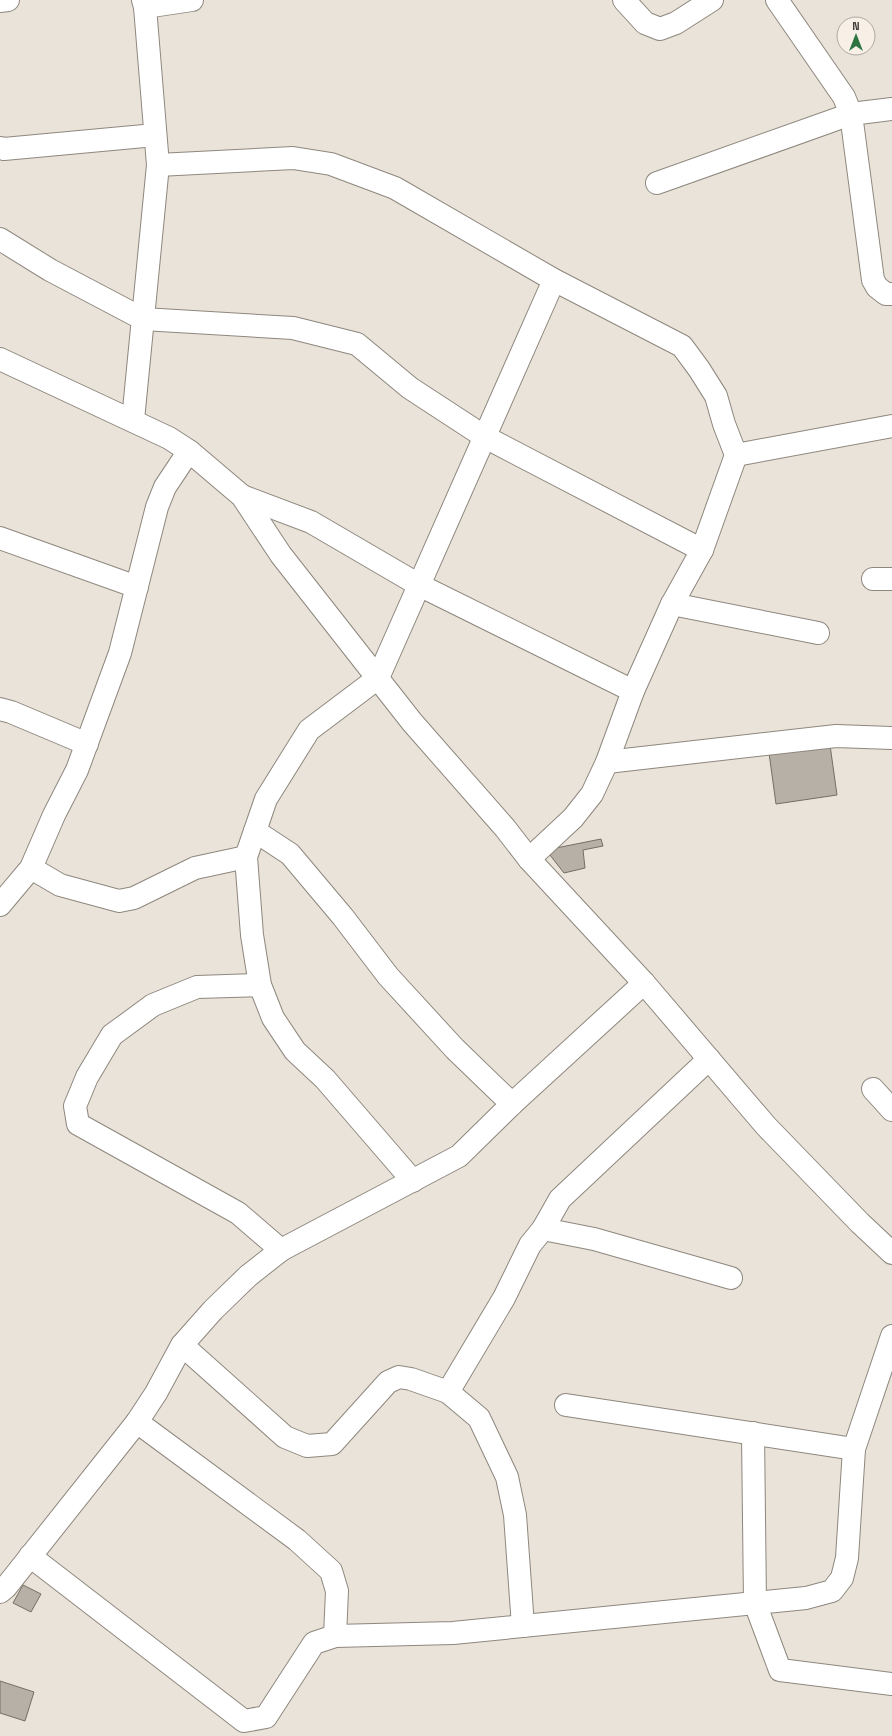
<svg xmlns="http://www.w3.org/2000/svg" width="892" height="1736" viewBox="0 0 892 1736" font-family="'Space Grotesk',sans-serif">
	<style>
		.building { fill: #b7b0a6; stroke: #756e65 }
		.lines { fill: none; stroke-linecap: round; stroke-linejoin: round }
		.minor-casing { stroke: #8e877e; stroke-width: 24 }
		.minor { stroke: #fff; stroke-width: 22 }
	</style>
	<rect width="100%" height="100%" fill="#eae3d9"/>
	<g class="building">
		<polygon points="830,745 837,795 776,804 769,753"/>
		<polygon points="601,839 603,846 583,850 585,868 564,873 546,850"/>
		<polygon points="23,1585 41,1594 31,1612 13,1603"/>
		<polygon points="0,1681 34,1692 25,1721 0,1713"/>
	</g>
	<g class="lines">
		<g class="minor-casing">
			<g id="minor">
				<polyline points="624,0 645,23 660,29 676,23 712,0"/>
				<polyline points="0,1 8,0"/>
				<polyline points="145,7 192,0"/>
				<polyline points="892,109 851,114 873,280 877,287 886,294 892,294"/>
				<polyline points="0,148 4,149 155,135"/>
				<polyline points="158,165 293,158 331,164 395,188 554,280 682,346 699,369 716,396 724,424 736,455 702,550 672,604 633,691 607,762 592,794 573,818 529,859"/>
				<polyline points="657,183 851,114 844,97 777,0"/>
				<polyline points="0,239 50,270 143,319 293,328 357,344 410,388 485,437 702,550"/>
				<polyline points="0,359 169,438 189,451 242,496 281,555 412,722 505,828 529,859 644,983 766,1126 860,1223 892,1253"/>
				<polyline points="133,420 158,165 145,7 143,0"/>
				<polyline points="736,455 892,426"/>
				<polyline points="242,496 311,522 419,585 633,691"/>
				<polyline points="0,538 137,587"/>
				<polyline points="873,579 892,579"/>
				<polyline points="672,604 818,633"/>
				<polyline points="0,709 11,712 87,744"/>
				<polyline points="607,762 836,736 892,738"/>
				<polyline points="255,831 290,854 343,917 388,976 455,1049 512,1104"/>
				<polyline points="31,868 60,885 119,901 134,898 195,868 246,857"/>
				<polyline points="0,905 31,868 54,815 77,770 120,653 157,507 165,487 189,451"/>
				<polyline points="260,985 197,987 153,1005 112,1035 87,1077 75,1106 78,1124 238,1213 281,1250"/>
				<polyline points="873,1089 892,1110"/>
				<polyline points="413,1181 325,1079 295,1051 273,1018 260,985 252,935 246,857 266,799 309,730 378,678 554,280"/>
				<polyline points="543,1229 594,1239 731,1278"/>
				<polyline points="182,1345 285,1437 307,1446 332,1444 388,1382 399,1377 411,1379 448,1392 479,1418 507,1477 515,1515 523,1626"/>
				<polyline points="448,1392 504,1298 530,1245 543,1229 560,1199 709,1059"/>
				<polyline points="566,1405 854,1449"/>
				<polyline points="137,1422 297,1540 331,1571 337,1591 335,1636"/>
				<polyline points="753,1433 755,1603 780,1670 892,1684"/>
				<polyline points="30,1556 244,1721 266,1717 314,1643 335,1636 453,1633 806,1598 832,1591 842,1578 847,1558 854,1449 892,1336"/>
				<polyline points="0,1592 6,1587 137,1422 156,1393 182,1345 213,1310 248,1276 281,1250 459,1156 512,1104 644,983"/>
			</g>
		</g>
		<use href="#minor" class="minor"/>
	</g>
	<g transform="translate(856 36)"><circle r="19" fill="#f8f0e6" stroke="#aea8a1"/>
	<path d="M0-3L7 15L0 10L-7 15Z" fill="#2d7542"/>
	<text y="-6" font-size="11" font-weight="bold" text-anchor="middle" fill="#3f3d39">N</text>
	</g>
</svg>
